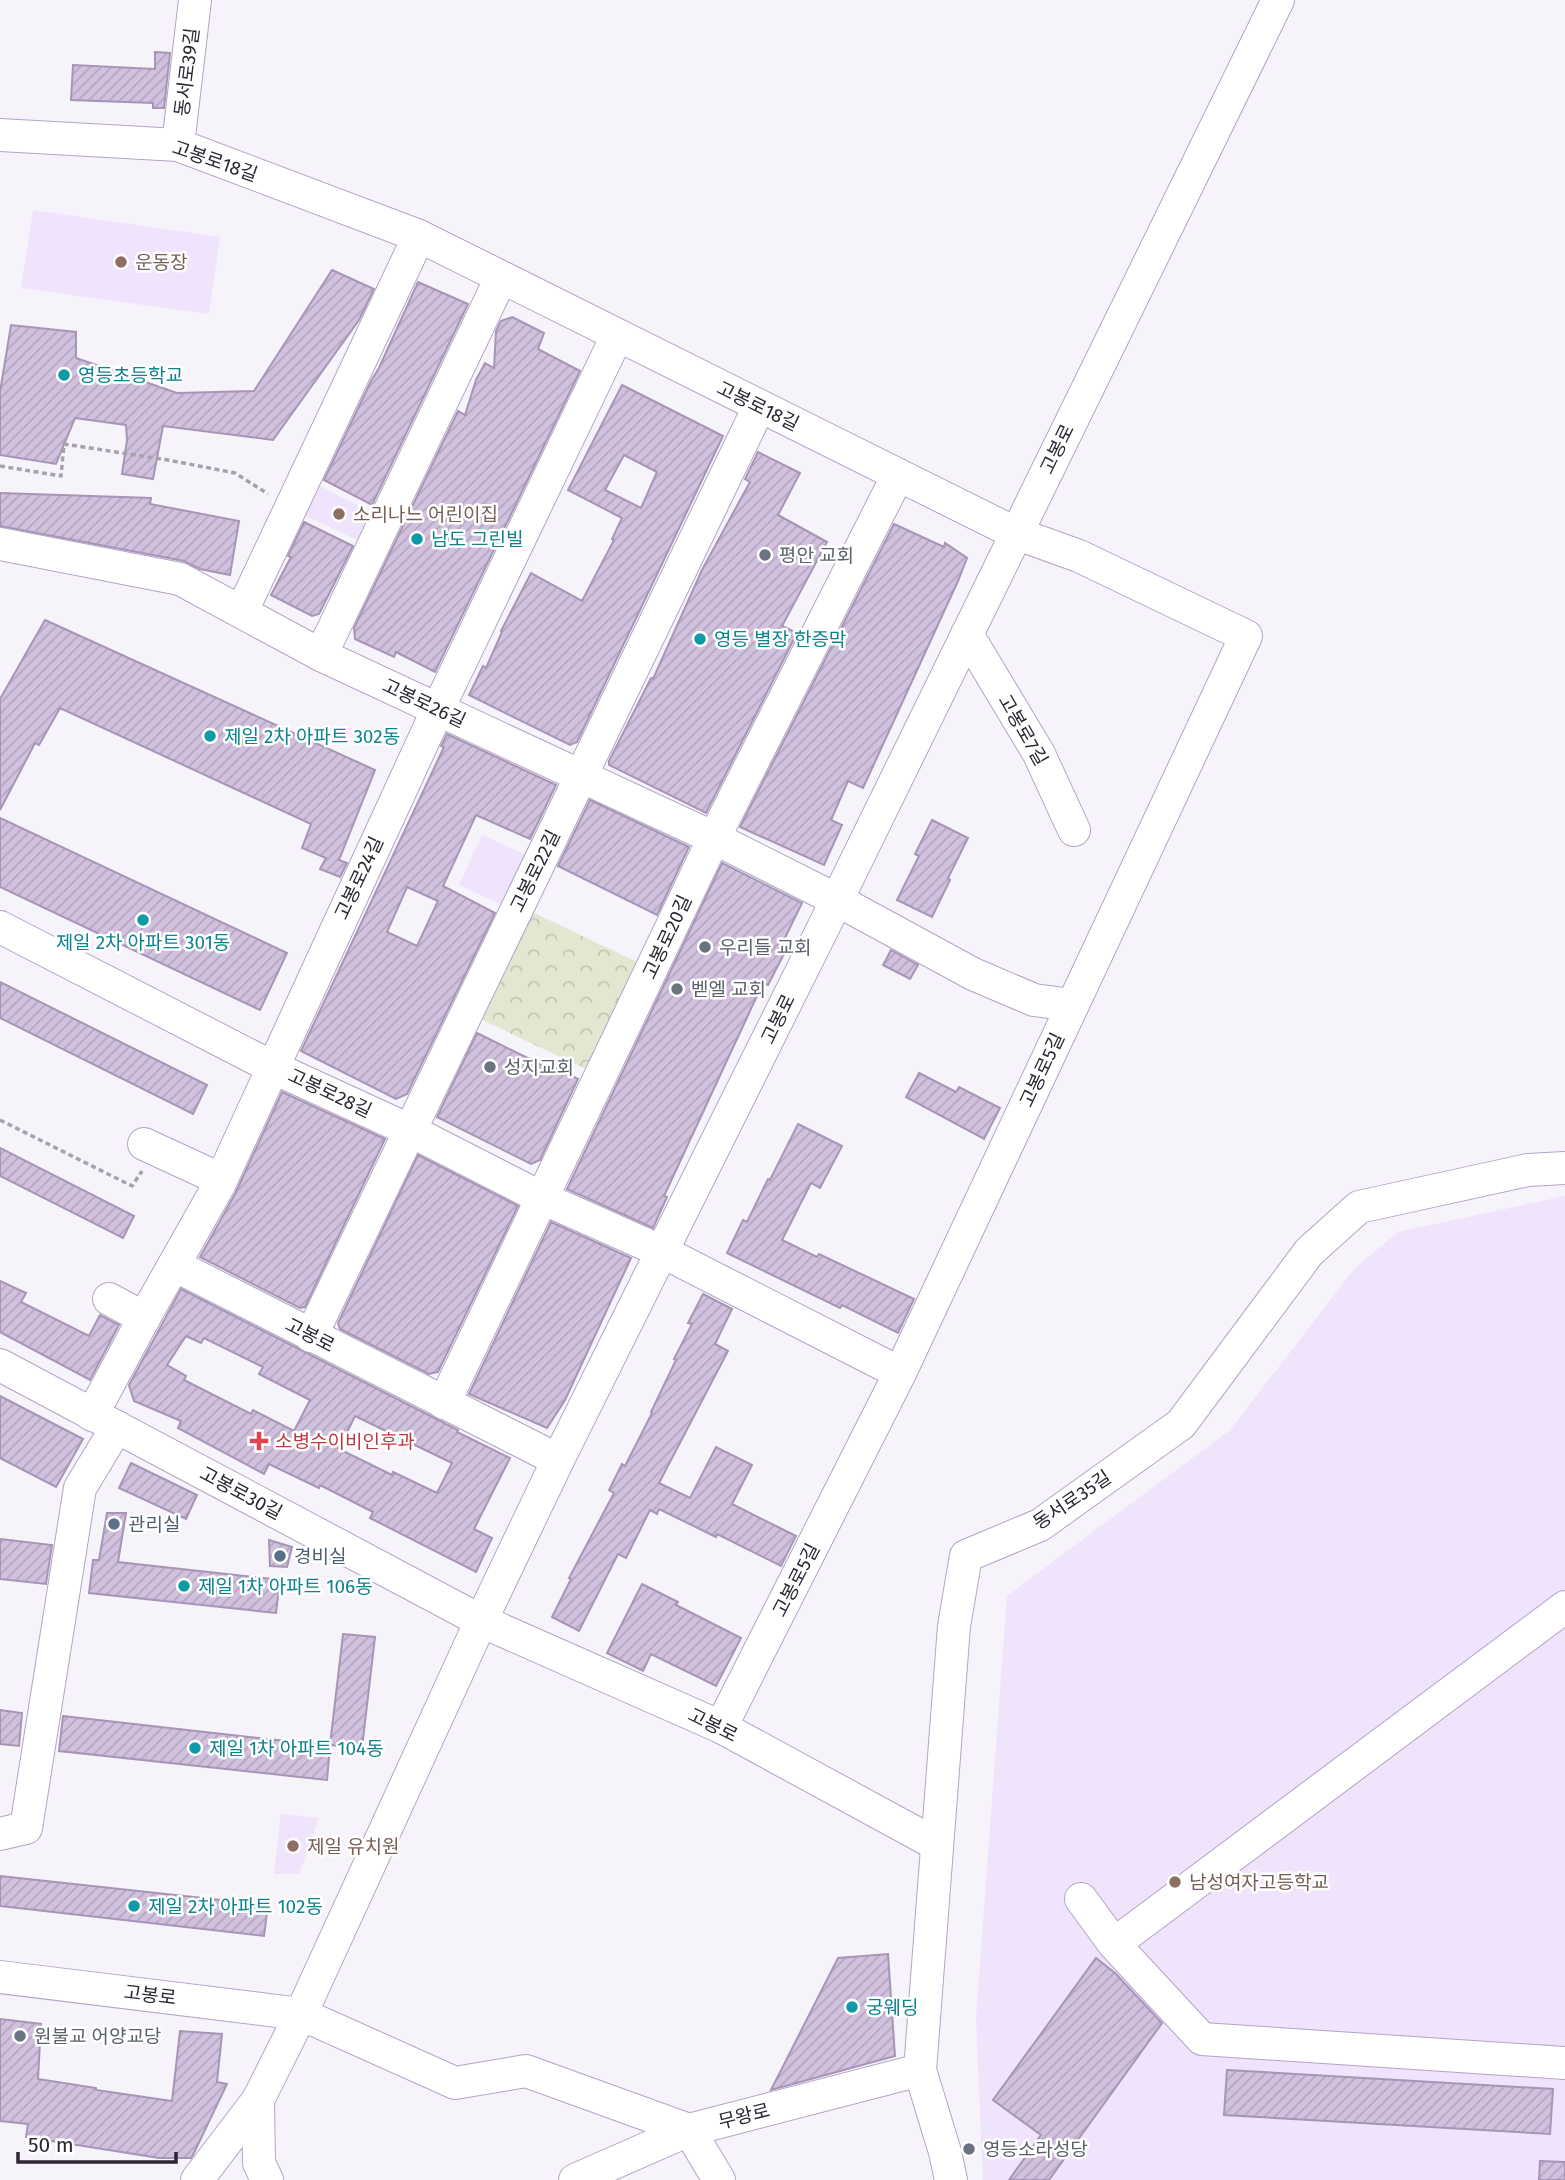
<svg xmlns="http://www.w3.org/2000/svg" width="1565" height="2180" viewBox="0 0 1565 2180" font-family="'Fira Sans','Noto Sans KR',sans-serif">
	<style>
		.built { fill: #f0e3fc }
		.park { fill: url(#park-crowns) }
		.building { fill: url(#building-hatch); stroke: #a695b5; stroke-width: 2; fill-rule: evenodd }
		.lines { fill: none; stroke-linecap: round; stroke-linejoin: round }
		.minor-casing { stroke: #b4a4c5; stroke-width: 34 }
		.path { stroke: #a6a2ab; stroke-width: 3.5; stroke-dasharray: 5 3.5; stroke-linecap: butt }
		.minor { stroke: #fff; stroke-width: 32 }
		.education-dot { fill: #8d6e63; stroke: #fff; stroke-width: 2.5 }
		.culture-dot { fill: #0f9aa8; stroke: #fff; stroke-width: 2.5 }
		.worship-dot { fill: #6b7280; stroke: #fff; stroke-width: 2.5 }
		.health-dot { fill: #e0444e; stroke: #fff; stroke-width: 2.5 }
		.service-dot { fill: #5c6f8a; stroke: #fff; stroke-width: 2.5 }
		.labels { text-anchor: middle; dominant-baseline: central; stroke-width: 5; stroke-linejoin: round; paint-order: stroke }
		.street-label { font-size: 19px; fill: #2d2633; stroke: #fff }
		.education-label { font-size: 19px; fill: #785e54; stroke: #fff; text-anchor: start }
		.culture-label { font-size: 19px; fill: #0d838f; stroke: #fff; text-anchor: start }
		.worship-label { font-size: 19px; fill: #5b616d; stroke: #fff; text-anchor: start }
		.health-label { font-size: 19px; fill: #be3a42; stroke: #fff; text-anchor: start }
		.service-label { font-size: 19px; fill: #4e5e75; stroke: #fff; text-anchor: start }
	</style>
	<defs>
		<pattern id="park-crowns" width="20" height="18" patternUnits="userSpaceOnUse" patternTransform="scale(1.75)"><rect width="20" height="18" fill="#e1e7d1"/><path d="M2 6a3 3 0 1 1 6 0M12 15a3 3 0 1 1 6 0" fill="none" stroke="#c1c6b4"/></pattern>
		<pattern id="building-hatch" width="6" height="6" patternUnits="userSpaceOnUse" patternTransform="scale(1.75)"><rect width="6" height="6" fill="#d1c1de"/><path d="M-1 1l2-2M0 6l6-6M5 7l2-2" fill="none" stroke="#b4a6bf"/></pattern>
	</defs>
	<rect width="100%" height="100%" fill="#f6f3fa"/>
	<g class="built">
		<polygon points="33,210 220,237 209,314 21,288"/>
		<polygon points="318,485 373,513 359,541 306,516"/>
		<polygon points="482,835 528,856 505,906 459,885"/>
		<polygon points="1565,1196 1565,2180 983,2180 976,2018 1007,1596 1230,1430 1355,1268 1398,1232"/>
		<polygon points="281,1814 319,1818 299,1874 274,1874"/>
	</g>
	<polygon class="park" points="528,910 637,962 586,1069 476,1017"/>
	<g class="building">
		<polygon points="155,52 170,53 164,108 153,108 153,103 71,100 73,65 155,69"/>
		<polygon points="332,270 374,289 359,320 273,440 163,426 153,479 122,474 127,440 126,425 75,418 56,464 0,455 0,392 11,325 76,332 76,358 177,393 254,391"/>
		<polygon points="418,282 468,304 372,505 324,480 371,381 379,368"/>
		<polygon points="512,317 544,333 538,349 580,371 435,672 396,652 394,657 355,639 354,628 458,411 465,415 476,380 485,363 494,368 496,331 501,321"/>
		<path d="M 622,385 L 723,436 L 577,742 L 570,745 L 469,695 L 483,666 L 486,668 L 502,632 L 501,631 L 531,573 L 582,601 L 614,540 L 612,539 L 622,518 L 568,490 ZM 624,455 L 657,472 L 641,508 L 605,490 Z"/>
		<polygon points="758,452 800,473 778,515 827,542 782,626 797,633 706,813 609,765 609,761 651,678 653,679 702,570 750,482 745,479"/>
		<polygon points="0,493 151,498 150,504 239,521 230,575 200,569 184,561 0,526"/>
		<polygon points="304,522 353,546 319,614 312,616 271,595 291,557 288,556"/>
		<polygon points="894,524 944,547 945,543 967,558 958,581 863,788 848,781 831,820 842,825 824,865 740,827"/>
		<polygon points="45,620 375,770 339,860 347,863 340,877 320,869 326,858 302,848 311,824 60,708 39,745 35,743 0,810 0,699"/>
		<path d="M 447,734 L 556,785 L 530,839 L 476,815 L 443,886 L 495,913 L 407,1094 L 396,1099 L 301,1051 L 444,747 L 441,746 ZM 407,887 L 438,901 L 417,946 L 387,932 Z"/>
		<polygon points="590,800 689,847 657,915 558,866"/>
		<polygon points="0,818 287,953 260,1010 0,887"/>
		<polygon points="932,820 968,838 948,878 950,880 932,917 897,900 919,856 915,854"/>
		<polygon points="722,863 802,903 781,946 787,948 768,985 763,983 664,1196 667,1197 653,1228 567,1189"/>
		<polygon points="891,950 918,965 910,979 883,965"/>
		<polygon points="0,982 207,1085 193,1114 0,1018"/>
		<polygon points="477,1033 542,1065 543,1062 578,1079 540,1160 531,1164 437,1117"/>
		<polygon points="919,1073 956,1092 959,1087 1000,1108 984,1139 906,1097"/>
		<polygon points="282,1092 385,1139 305,1307 300,1308 200,1257 235,1194"/>
		<polygon points="798,1124 842,1146 820,1188 811,1183 782,1240 817,1257 819,1254 914,1299 898,1333 842,1305 840,1308 727,1253 743,1220 747,1222 768,1179 770,1180"/>
		<polygon points="0,1148 134,1216 123,1238 0,1176"/>
		<polygon points="418,1155 518,1206 438,1372 429,1374 340,1329 338,1323"/>
		<polygon points="551,1222 631,1258 565,1400 547,1428 469,1394"/>
		<polygon points="0,1281 26,1293 21,1302 89,1336 100,1315 119,1325 90,1380 0,1332"/>
		<path d="M 181,1289 L 458,1430 L 457,1432 L 510,1458 L 474,1529 L 492,1538 L 476,1572 L 370,1518 L 373,1512 L 320,1485 L 319,1488 L 269,1464 L 264,1474 L 178,1428 L 181,1421 L 134,1401 L 129,1385 ZM 186,1336 L 201,1343 L 204,1338 L 263,1367 L 259,1374 L 310,1400 L 294,1431 L 253,1410 L 251,1414 L 184,1380 L 186,1376 L 167,1365 ZM 355,1416 L 452,1463 L 437,1493 L 393,1472 L 392,1475 L 339,1449 Z"/>
		<polygon points="703,1294 732,1309 715,1344 728,1351 659,1483 690,1498 716,1447 752,1465 732,1504 796,1536 781,1566 717,1534 716,1537 659,1509 657,1514 650,1510 626,1558 618,1554 579,1631 552,1617 571,1579 569,1578 614,1493 609,1490 622,1464 625,1466 652,1413 651,1412 676,1360 674,1359 692,1324 688,1323"/>
		<polygon points="0,1396 83,1439 56,1487 0,1458"/>
		<polygon points="131,1463 197,1495 186,1519 119,1488"/>
		<polygon points="107,1513 126,1513 118,1562 280,1580 276,1613 89,1593 93,1560 99,1560"/>
		<polygon points="0,1539 52,1545 46,1584 0,1579"/>
		<polygon points="269,1540 292,1547 287,1567 270,1566"/>
		<polygon points="642,1584 678,1602 676,1605 741,1638 716,1686 651,1654 643,1671 607,1653"/>
		<polygon points="343,1634 375,1637 362,1748 330,1745"/>
		<polygon points="0,1710 22,1713 19,1746 0,1744"/>
		<polygon points="63,1716 330,1746 327,1780 59,1751"/>
		<polygon points="0,1876 268,1905 264,1936 0,1906"/>
		<polygon points="888,1954 895,2056 771,2090 838,1958"/>
		<polygon points="1096,1958 1115,1973 1162,2023 1049,2180 1009,2180 1041,2135 993,2100"/>
		<polygon points="0,2019 41,2024 38,2079 96,2088 96,2090 172,2101 180,2031 222,2034 217,2082 227,2084 193,2155 191,2158 159,2158 26,2137 28,2124 0,2121"/>
		<polygon points="1227,2070 1553,2089 1550,2134 1224,2115"/>
		<polygon points="1540,2161 1565,2162 1565,2180 1539,2180"/>
	</g>
	<g class="lines">
		<g class="minor-casing">
			<g id="minor">
				<polyline points="0,135 178,145 419,236 1015,533 1079,556 1246,636 900,1373 721,1727"/>
				<polyline points="178,145 195,0"/>
				<polyline points="0,544 180,579 321,655 714,838 837,900 973,974 1034,1000 1072,1005"/>
				<polyline points="242,611 419,236"/>
				<polyline points="967,634 1039,754 1074,830"/>
				<polyline points="321,655 501,278"/>
				<polyline points="0,927 272,1067 409,1130 542,1198 663,1252 900,1373"/>
				<polyline points="144,1144 209,1174 219,1185"/>
				<polyline points="174,1265 558,1460"/>
				<polyline points="109,1299 144,1318"/>
				<polyline points="311,1336 759,407"/>
				<polyline points="0,1365 481,1621 721,1727 936,1844"/>
				<polyline points="444,1403 714,838 898,475"/>
				<polyline points="92,1415 144,1318 219,1185 438,709 617,336"/>
				<polyline points="1565,1607 1114,1944 1202,2039 1565,2063"/>
				<polyline points="0,1834 26,1828 80,1488 117,1427"/>
				<polyline points="1081,1899 1114,1944"/>
				<polyline points="0,1977 301,2014 455,2083 526,2071 689,2130 719,2180"/>
				<polyline points="258,2100 259,2163 267,2180"/>
				<polyline points="197,2180 258,2100 301,2014 481,1621 558,1460 837,900 1278,0"/>
				<polyline points="575,2180 689,2130 920,2070"/>
				<polyline points="951,2180 945,2152 920,2070 954,1626 966,1556 1040,1525 1181,1424 1309,1252 1359,1207 1528,1170 1565,1168"/>
			</g>
		</g>
		<g class="path">
			<polyline points="0,466 61,476 64,444 168,460 235,473 268,494"/>
			<polyline points="0,1120 132,1186 142,1171"/>
		</g>
		<use href="#minor" class="minor"/>
	</g>
	<g class="education-dot">
		<circle cx="121" cy="262" r="7"/>
		<circle cx="339" cy="514" r="7"/>
		<circle cx="293" cy="1846" r="7"/>
		<circle cx="1175" cy="1882" r="7"/>
	</g>
	<g class="culture-dot">
		<circle cx="64" cy="375" r="7"/>
		<circle cx="417" cy="539" r="7"/>
		<circle cx="700" cy="639" r="7"/>
		<circle cx="210" cy="736" r="7"/>
		<circle cx="143" cy="920" r="7"/>
		<circle cx="184" cy="1586" r="7"/>
		<circle cx="195" cy="1748" r="7"/>
		<circle cx="134" cy="1906" r="7"/>
		<circle cx="852" cy="2007" r="7"/>
	</g>
	<g class="worship-dot">
		<circle cx="765" cy="555" r="7"/>
		<circle cx="705" cy="947" r="7"/>
		<circle cx="677" cy="989" r="7"/>
		<circle cx="490" cy="1067" r="7"/>
		<circle cx="20" cy="2036" r="7"/>
		<circle cx="969" cy="2149" r="7"/>
	</g>
	<path class="health-dot" d="M255.5 1430.5h7v7h7v7h-7v7h-7v-7h-7v-7h7z"/>
	<g class="service-dot">
		<circle cx="114" cy="1524" r="7"/>
		<circle cx="280" cy="1556" r="7"/>
	</g>
	<g class="labels">
		<g class="street-label">
			<text transform="translate(187 72) rotate(-83)">동서로39길</text>
			<text transform="translate(215 161) rotate(19)">고봉로18길</text>
			<text transform="translate(758 406) rotate(26)">고봉로18길</text>
			<text transform="translate(1057 449) rotate(-64)">고봉로</text>
			<text transform="translate(424 703) rotate(25)">고봉로26길</text>
			<text transform="translate(1023 730) rotate(60)">고봉로7길</text>
			<text transform="translate(535 871) rotate(-64)">고봉로22길</text>
			<text transform="translate(359 878) rotate(-65)">고봉로24길</text>
			<text transform="translate(667 937) rotate(-65)">고봉로20길</text>
			<text transform="translate(778 1019) rotate(-64)">고봉로</text>
			<text transform="translate(1042 1070) rotate(-65)">고봉로5길</text>
			<text transform="translate(330 1093) rotate(25)">고봉로28길</text>
			<text transform="translate(310 1335) rotate(27)">고봉로</text>
			<text transform="translate(241 1493) rotate(28)">고봉로30길</text>
			<text transform="translate(1072 1500) rotate(-34)">동서로35길</text>
			<text transform="translate(796 1580) rotate(-63)">고봉로5길</text>
			<text transform="translate(713 1725) rotate(26)">고봉로</text>
			<text transform="translate(150 1995) rotate(7)">고봉로</text>
			<text transform="translate(744 2116) rotate(-14)">무왕로</text>
		</g>
		<g class="education-label">
			<text x="135" y="262">운동장</text>
			<text x="353" y="514">소리나느 어린이집</text>
			<text x="307" y="1846">제일 유치원</text>
			<text x="1189" y="1882">남성여자고등학교</text>
		</g>
		<g class="culture-label">
			<text x="78" y="375">영등초등학교</text>
			<text x="431" y="539">남도 그린빌</text>
			<text x="714" y="639">영등 별장 한증막</text>
			<text x="224" y="736">제일 2차 아파트 302동</text>
			<text x="143" y="942" text-anchor="middle">제일 2차 아파트 301동</text>
			<text x="198" y="1586">제일 1차 아파트 106동</text>
			<text x="209" y="1748">제일 1차 아파트 104동</text>
			<text x="148" y="1906">제일 2차 아파트 102동</text>
			<text x="866" y="2007">궁웨딩</text>
		</g>
		<g class="worship-label">
			<text x="779" y="555">평안 교회</text>
			<text x="719" y="947">우리들 교회</text>
			<text x="691" y="989">벧엘 교회</text>
			<text x="504" y="1067">성지교회</text>
			<text x="34" y="2036">원불교 어양교당</text>
			<text x="983" y="2149">영등소라성당</text>
		</g>
		<g class="health-label">
			<text x="275" y="1441">소병수이비인후과</text>
		</g>
		<g class="service-label">
			<text x="128" y="1524">관리실</text>
			<text x="294" y="1556">경비실</text>
		</g>
	</g>
	<path d="M18 2152v10h158v-10" fill="none" stroke="#2d2633" stroke-width="3.5"/>
	<text x="28" y="2152" font-size="21" fill="#2d2633" stroke="#ffffff" stroke-width="5" paint-order="stroke">50 m</text>
</svg>
